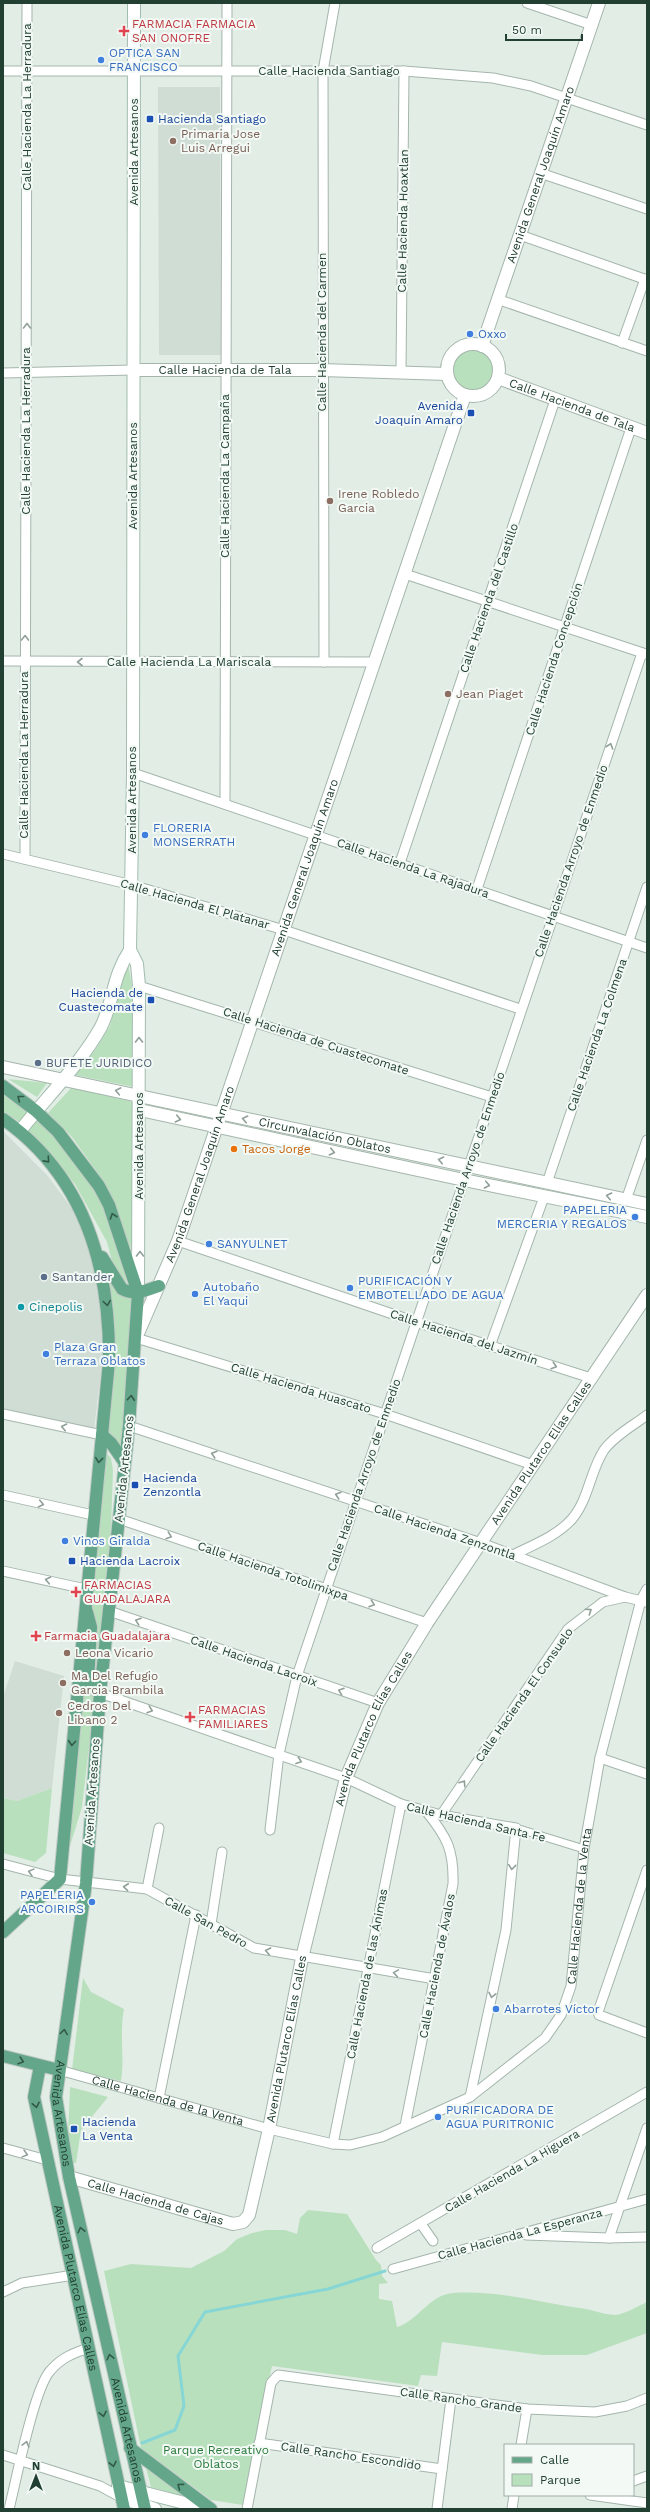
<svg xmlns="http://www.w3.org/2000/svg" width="650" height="2512" viewBox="0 0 650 2512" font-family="'Work Sans',sans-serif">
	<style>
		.built { fill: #d0ddd5 }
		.green { fill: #b9e0bd }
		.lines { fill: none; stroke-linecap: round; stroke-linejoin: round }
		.stream { stroke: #86d6d5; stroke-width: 3 }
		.pedestrian-casing { stroke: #a4b6ac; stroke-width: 9 }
		.minor-casing { stroke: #a4b6ac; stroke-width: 11 }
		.tertiary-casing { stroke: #a4b6ac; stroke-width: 14 }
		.secondary-casing { stroke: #a2bdaf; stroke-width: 14 }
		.primary-casing { stroke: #c1cac6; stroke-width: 14 }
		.pedestrian { stroke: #fff; stroke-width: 7 }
		.minor { stroke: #fff; stroke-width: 9 }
		.tertiary { stroke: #fff; stroke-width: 12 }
		.secondary { stroke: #fff; stroke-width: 12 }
		.primary { stroke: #64a68a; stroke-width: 12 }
		.oneway { stroke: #90a098 }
		.oneway2 { stroke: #325a48 }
		.health-dot { fill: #e0444e; stroke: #f3f9f5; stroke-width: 1.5 }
		.shop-dot { fill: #3f7fe0; stroke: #f3f9f5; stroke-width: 1.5 }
		.transit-dot { fill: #1a4fb4; stroke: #f3f9f5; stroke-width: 1.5 }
		.education-dot { fill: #8d6e63; stroke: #f3f9f5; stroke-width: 1.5 }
		.service-dot { fill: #5c6f8a; stroke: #f3f9f5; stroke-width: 1.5 }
		.food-dot { fill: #e8710a; stroke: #f3f9f5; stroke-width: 1.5 }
		.culture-dot { fill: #0f9aa8; stroke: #f3f9f5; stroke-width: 1.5 }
		.labels { text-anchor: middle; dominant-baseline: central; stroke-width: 4; stroke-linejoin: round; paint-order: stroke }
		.health-label { font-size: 12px; fill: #be3a42; stroke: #f3f9f5; text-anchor: start }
		.shop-label { font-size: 12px; fill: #366cbe; stroke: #f3f9f5; text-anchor: start }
		.street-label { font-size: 12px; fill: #214032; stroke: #f3f9f5 }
		.transit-label { font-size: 12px; fill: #164399; stroke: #f3f9f5; text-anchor: start }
		.education-label { font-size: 12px; fill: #785e54; stroke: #f3f9f5; text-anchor: start }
		.service-label { font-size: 12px; fill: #4e5e75; stroke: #f3f9f5; text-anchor: start }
		.food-label { font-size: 12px; fill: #c56008; stroke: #f3f9f5; text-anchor: start }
		.culture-label { font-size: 12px; fill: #0d838f; stroke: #f3f9f5; text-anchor: start }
		.park-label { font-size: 12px; fill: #28793a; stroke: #f3f9f5 }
	</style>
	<rect width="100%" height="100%" fill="#e2ede6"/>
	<g class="built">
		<polygon points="158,87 220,87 221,355 159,355"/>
		<polygon points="3,1131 47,1175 73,1210 89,1247 98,1284 101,1314 102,1363 94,1430 3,1413"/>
		<polygon points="15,1661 64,1676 52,1788 17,1801 3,1798 3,1697"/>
	</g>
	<g class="green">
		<circle cx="473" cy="370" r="23"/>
		<polygon points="127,958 133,992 134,1087 75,1075 96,1049 110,1026"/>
		<polygon points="8,1079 47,1083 37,1097"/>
		<polygon points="72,1087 133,1102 135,1257 97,1172 72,1137 48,1113"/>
		<polygon points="3,1091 29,1110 21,1123 3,1111"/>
		<path d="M 36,1117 C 62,1141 94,1183 109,1215 C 118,1236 123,1263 127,1286 L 115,1273 L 107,1242 L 75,1184 L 40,1142 L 25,1131 Z"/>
		<polygon points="110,1283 133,1299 131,1341 120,1449 117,1439 107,1434 114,1338"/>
		<polygon points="106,1453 111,1458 113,1470 111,1526 96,1685 90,1677 89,1610"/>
		<polygon points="85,1677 94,1695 91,1730 82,1807 66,1859"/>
		<polygon points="52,1788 46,1853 35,1862 3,1853 3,1798 17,1801"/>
		<path d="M 83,1978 L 91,1992 L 124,2009 C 119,2035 125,2056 121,2081 L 72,2070 Z"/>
		<polygon points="70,2087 108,2097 81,2130 76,2163 72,2163 68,2135"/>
		<path d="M 308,2210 L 347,2214 L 376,2260 L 381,2265 L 382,2276 L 388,2283 L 379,2284 L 379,2299 L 392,2301 L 397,2327 C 418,2321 429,2295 453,2293 C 499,2290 541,2303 586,2309 C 595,2311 607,2315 616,2315 C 625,2314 638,2306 647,2302 L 647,2333 L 587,2355 L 542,2355 L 442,2342 L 437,2376 L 421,2375 L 418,2386 L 272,2366 L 243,2505 L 211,2500 L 141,2448 L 104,2271 L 131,2264 L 191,2268 L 224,2251 L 237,2239 L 252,2233 L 266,2230 L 285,2230 L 297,2234 L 300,2218 Z"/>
		<polygon points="145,2464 194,2499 151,2487"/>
	</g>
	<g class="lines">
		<polyline class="stream" points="142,2443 175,2430 184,2406 178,2356 205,2312 328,2289 385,2271"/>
		<g class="pedestrian-casing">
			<polyline id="pedestrian" points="516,1828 584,1849"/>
		</g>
		<g class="minor-casing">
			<g id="minor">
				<polyline points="527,3 592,25"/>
				<polyline points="3,71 404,71 493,78 531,86 647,125"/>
				<polyline points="540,173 647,209"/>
				<polyline points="520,235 647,280"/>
				<polyline points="497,299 647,351"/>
				<polyline points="622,343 645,279"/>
				<polyline points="401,371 404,71"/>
				<polyline points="3,373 133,370"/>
				<polyline points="405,574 646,654"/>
				<polyline points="3,661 375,662"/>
				<polyline points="324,662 323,71 335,3"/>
				<polyline points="133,773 647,948"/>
				<polyline points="225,804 227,3"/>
				<polyline points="3,854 132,885 284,930 520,1009"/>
				<polyline points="25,859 27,3"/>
				<polyline points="400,863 555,400"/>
				<polyline points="477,889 631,428"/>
				<polyline points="139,986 492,1097"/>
				<polyline points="547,1183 647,887"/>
				<polyline points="626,1200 647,1140"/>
				<polyline points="178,1241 416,1322 591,1378"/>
				<polyline points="136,1338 385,1414 533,1465"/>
				<polyline points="490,1346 544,1197"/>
				<polyline points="3,1414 102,1435"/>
				<polyline points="129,1426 481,1543 625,1597 646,1602"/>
				<polyline points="3,1495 93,1515"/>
				<polyline points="119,1519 427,1623"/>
				<path d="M 513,1555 C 533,1545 557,1536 572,1519 C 589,1499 590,1471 604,1450 C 614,1436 634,1425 647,1415"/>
				<polyline points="3,1571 86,1589"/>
				<polyline points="109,1611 378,1703"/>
				<polyline points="100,1693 346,1778 401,1804 441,1815 516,1828 506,1930 470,2097"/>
				<polyline points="600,1758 647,1774"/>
				<polyline points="441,1815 568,1629 603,1602 625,1597"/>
				<polyline points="270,1830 279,1754 297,1676 642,653"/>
				<polyline points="3,1864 60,1879 147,1889 254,1948 435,1979"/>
				<polyline points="647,1870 598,2012 599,2015 647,2033"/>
				<polyline points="147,1889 159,1828"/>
				<polyline points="211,1924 222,1852"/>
				<path id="s1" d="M 59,2070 L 269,2129 L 333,2144 L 350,2145 L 382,2137 L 470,2097 L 545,2038 L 561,2015 L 571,1986 L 584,1849 L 600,1758 L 641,1600 L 647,1589"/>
				<polyline points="159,2098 196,1915"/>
				<path d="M 405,2126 L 453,1884 C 454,1850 447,1837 426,1811"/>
				<polyline points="333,2144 401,1804"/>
				<polyline points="3,2148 47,2160"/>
				<polyline points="421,2224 433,2241"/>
				<polyline points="526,2235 609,2238 647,2237"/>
				<polyline points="609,2238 647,2128"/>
				<polyline points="377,2248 647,2092"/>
				<polyline points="393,2269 647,2199"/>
				<polyline points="3,2292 22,2283 74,2275"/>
				<polyline points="259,2443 442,2469"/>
				<polyline points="521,2445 527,2409"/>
				<polyline points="3,2455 100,2486 122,2498"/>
				<polyline points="633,2481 647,2476"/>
				<polyline points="590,2495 647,2503"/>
				<path d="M 9,2509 C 16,2481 34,2389 50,2371 C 61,2358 73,2353 89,2348"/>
				<polyline points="247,2509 271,2383 278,2375 527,2409 595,2412 627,2406 647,2398"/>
				<polyline points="437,2509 451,2399"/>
				<polyline points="512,2509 514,2495"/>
			</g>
		</g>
		<g class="tertiary-casing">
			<g id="tertiary">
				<circle cx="473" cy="370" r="26"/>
				<path id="s2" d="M 482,346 L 599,3"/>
				<path id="s3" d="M 133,370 L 322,370 L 447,374"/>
				<path id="s4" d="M 498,378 L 647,433"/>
				<path id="s5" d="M 3,1067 L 647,1204"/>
				<polyline points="140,1110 464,1180 647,1217"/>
				<path id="s6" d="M 136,1338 L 178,1241 L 465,395"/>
				<path id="s7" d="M 69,2177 L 233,2224 L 243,2222 L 249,2215 L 269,2129 L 302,1958 L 346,1778 L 378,1703 L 427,1623 L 647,1295"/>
			</g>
		</g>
		<g class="secondary-casing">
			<g id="secondary">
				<polyline points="134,3 133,773 130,950 137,964 139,986 138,1293"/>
				<path d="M 20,1131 C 46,1098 81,1063 101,1027 C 114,1001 112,977 130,950"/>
				<polyline points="118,2486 208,2509"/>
				<polyline points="122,2498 155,2509"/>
			</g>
		</g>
		<g class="primary-casing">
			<g id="primary">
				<path id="s8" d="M 3,1086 L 36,1111 L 58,1132 L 99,1186 L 109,1205 L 138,1293 L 129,1426 L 100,1693 L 86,1883 L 56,2097 L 69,2177 L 145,2509"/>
				<path d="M 3,1119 C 84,1176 110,1266 109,1361 L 60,1879 L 3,1932"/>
				<path d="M 102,1257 L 122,1289 C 135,1296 146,1290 159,1286"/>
				<polyline points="102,1435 111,1443 125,1463"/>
				<polyline points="87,1612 91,1627 88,1681 89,1686 100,1693"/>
				<polyline points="3,2056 59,2070"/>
				<path id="s9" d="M 40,2066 L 34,2097 L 124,2509"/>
				<polyline points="130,2448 211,2509"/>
			</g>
		</g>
		<use href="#pedestrian" class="pedestrian"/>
		<use href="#minor" class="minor"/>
		<use href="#tertiary" class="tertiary"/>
		<use href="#secondary" class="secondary"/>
		<use href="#primary" class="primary"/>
	</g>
	<defs><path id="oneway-chevron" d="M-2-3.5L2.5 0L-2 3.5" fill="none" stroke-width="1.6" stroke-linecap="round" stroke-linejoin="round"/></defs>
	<g class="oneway">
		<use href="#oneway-chevron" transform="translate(27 326) rotate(-90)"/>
		<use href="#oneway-chevron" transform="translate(25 638) rotate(-89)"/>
		<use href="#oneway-chevron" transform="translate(80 662) rotate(-180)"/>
		<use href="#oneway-chevron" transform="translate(610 746) rotate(-71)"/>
		<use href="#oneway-chevron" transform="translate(139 1040) rotate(-90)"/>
		<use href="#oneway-chevron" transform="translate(118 1091) rotate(-169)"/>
		<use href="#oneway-chevron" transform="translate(178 1119) rotate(13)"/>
		<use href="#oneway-chevron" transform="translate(245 1119) rotate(-168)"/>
		<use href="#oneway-chevron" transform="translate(332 1152) rotate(12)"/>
		<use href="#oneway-chevron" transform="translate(441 1160) rotate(-168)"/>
		<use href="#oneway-chevron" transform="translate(487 1185) rotate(11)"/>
		<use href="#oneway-chevron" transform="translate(609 1196) rotate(-168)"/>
		<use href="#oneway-chevron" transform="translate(140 1254) rotate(-90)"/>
		<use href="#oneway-chevron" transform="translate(554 1366) rotate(18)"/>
		<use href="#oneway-chevron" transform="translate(64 1427) rotate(-168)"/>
		<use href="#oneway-chevron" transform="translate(214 1454) rotate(-162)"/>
		<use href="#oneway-chevron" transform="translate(338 1495) rotate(-162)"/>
		<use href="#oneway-chevron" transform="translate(41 1504) rotate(12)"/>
		<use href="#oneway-chevron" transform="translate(169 1536) rotate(19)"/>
		<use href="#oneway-chevron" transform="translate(48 1580) rotate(-168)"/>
		<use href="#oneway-chevron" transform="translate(372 1604) rotate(19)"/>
		<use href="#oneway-chevron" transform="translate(589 1611) rotate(-34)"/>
		<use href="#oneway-chevron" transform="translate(138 1621) rotate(-161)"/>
		<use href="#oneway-chevron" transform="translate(341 1691) rotate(-161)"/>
		<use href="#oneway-chevron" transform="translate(150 1710) rotate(19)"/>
		<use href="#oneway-chevron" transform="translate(299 1761) rotate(20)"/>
		<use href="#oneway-chevron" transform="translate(463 1783) rotate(-56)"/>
		<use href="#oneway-chevron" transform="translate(512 1867) rotate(96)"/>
		<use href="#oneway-chevron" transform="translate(31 1872) rotate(-165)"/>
		<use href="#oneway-chevron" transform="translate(126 1887) rotate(-174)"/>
		<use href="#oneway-chevron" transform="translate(268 1951) rotate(-169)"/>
		<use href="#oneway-chevron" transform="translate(396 1973) rotate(-171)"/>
		<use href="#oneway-chevron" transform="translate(492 1995) rotate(102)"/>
		<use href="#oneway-chevron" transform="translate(25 2154) rotate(15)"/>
		<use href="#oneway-chevron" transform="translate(26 2444) rotate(-75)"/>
	</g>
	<g class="oneway2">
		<use href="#oneway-chevron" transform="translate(20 1098) rotate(-142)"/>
		<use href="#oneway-chevron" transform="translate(47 1160) rotate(48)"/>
		<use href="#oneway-chevron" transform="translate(113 1216) rotate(-109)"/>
		<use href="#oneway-chevron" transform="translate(107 1303) rotate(82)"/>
		<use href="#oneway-chevron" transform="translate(131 1398) rotate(-85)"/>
		<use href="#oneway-chevron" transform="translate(99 1460) rotate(96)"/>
		<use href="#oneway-chevron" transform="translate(72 1743) rotate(95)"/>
		<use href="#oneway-chevron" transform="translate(64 2032) rotate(-82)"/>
		<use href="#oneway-chevron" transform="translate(21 2061) rotate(17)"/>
		<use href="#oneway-chevron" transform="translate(36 2105) rotate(79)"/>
		<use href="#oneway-chevron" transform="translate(81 2230) rotate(-103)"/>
		<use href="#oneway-chevron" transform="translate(110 2357) rotate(-103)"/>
		<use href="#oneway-chevron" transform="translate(103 2414) rotate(78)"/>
		<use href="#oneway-chevron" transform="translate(113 2464) rotate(78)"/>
		<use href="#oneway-chevron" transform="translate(180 2486) rotate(-143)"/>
	</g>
	<g class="health-dot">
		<path d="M122 25h4v4h4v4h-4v4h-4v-4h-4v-4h4z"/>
		<path d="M74 1586h4v4h4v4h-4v4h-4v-4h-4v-4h4z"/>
		<path d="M34 1630h4v4h4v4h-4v4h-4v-4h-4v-4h4z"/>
		<path d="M188 1711h4v4h4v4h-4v4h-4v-4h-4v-4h4z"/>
	</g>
	<g class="shop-dot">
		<circle cx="101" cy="60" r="4"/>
		<circle cx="470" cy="334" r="4"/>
		<circle cx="145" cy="835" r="4"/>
		<circle cx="635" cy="1217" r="4"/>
		<circle cx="209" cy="1244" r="4"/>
		<circle cx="350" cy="1288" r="4"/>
		<circle cx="195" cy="1294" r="4"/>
		<circle cx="46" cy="1354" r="4"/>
		<circle cx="65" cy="1541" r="4"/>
		<circle cx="92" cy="1902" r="4"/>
		<circle cx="496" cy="2009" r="4"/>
		<circle cx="438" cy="2117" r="4"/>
	</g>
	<g class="transit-dot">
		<rect x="146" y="115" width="8" height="8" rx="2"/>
		<rect x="467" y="409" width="8" height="8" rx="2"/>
		<rect x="147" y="996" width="8" height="8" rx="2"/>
		<rect x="131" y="1481" width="8" height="8" rx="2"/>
		<rect x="68" y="1557" width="8" height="8" rx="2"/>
		<rect x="70" y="2125" width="8" height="8" rx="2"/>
	</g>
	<g class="education-dot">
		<circle cx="173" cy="141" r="4"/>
		<circle cx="330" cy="501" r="4"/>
		<circle cx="448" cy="694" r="4"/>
		<circle cx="67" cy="1653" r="4"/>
		<circle cx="63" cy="1683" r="4"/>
		<circle cx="59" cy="1713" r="4"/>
	</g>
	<g class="service-dot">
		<circle cx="38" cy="1063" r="4"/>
		<circle cx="44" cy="1277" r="4"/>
	</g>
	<circle class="food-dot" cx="234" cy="1149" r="4"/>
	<circle class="culture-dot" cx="21" cy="1307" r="4"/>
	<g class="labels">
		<g class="health-label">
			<text x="132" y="24">FARMACIA FARMACIA<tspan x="132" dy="14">SAN ONOFRE</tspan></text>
			<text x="84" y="1585">FARMACIAS<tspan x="84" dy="14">GUADALAJARA</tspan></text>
			<text x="44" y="1636">Farmacia Guadalajara</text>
			<text x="198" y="1710">FARMACIAS<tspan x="198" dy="14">FAMILIARES</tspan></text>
		</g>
		<g class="shop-label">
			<text x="109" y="53">OPTICA SAN<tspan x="109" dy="14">FRANCISCO</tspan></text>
			<text x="478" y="334">Oxxo</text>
			<text x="153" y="828">FLORERIA<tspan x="153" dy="14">MONSERRATH</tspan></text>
			<text x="627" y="1210" text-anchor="end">PAPELERIA<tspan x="627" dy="14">MERCERIA Y REGALOS</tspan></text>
			<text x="217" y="1244">SANYULNET</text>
			<text x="358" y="1281">PURIFICACIÓN Y<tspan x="358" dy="14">EMBOTELLADO DE AGUA</tspan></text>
			<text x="203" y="1287">Autobaño<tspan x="203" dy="14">El Yaqui</tspan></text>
			<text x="54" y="1347">Plaza Gran<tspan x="54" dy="14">Terraza Oblatos</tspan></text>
			<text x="73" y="1541">Vinos Giralda</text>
			<text x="84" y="1895" text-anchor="end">PAPELERIA<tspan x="84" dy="14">ARCOIRIRS</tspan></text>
			<text x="504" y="2009">Abarrotes Víctor</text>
			<text x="446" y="2110">PURIFICADORA DE<tspan x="446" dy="14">AGUA PURITRONIC</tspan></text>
		</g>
		<g class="street-label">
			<text x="329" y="71">Calle Hacienda Santiago</text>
			<text transform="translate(27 107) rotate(-90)">Calle Hacienda La Herradura</text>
			<text transform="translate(134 152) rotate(-90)">Avenida Artesanos</text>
			<text stroke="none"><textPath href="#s2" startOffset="181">Avenida General Joaquín Amaro</textPath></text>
			<text transform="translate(403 221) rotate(-89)">Calle Hacienda Hoaxtlan</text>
			<text transform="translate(322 332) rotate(-90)">Calle Hacienda del Carmen</text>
			<text stroke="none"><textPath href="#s3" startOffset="92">Calle Hacienda de Tala</textPath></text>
			<text stroke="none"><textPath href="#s4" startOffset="79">Calle Hacienda de Tala</textPath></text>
			<text transform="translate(26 431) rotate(-90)">Calle Hacienda La Herradura</text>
			<text transform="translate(133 476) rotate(-90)">Avenida Artesanos</text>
			<text transform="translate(225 476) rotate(-90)">Calle Hacienda La Campaña</text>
			<text transform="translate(489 598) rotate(-71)">Calle Hacienda del Castillo</text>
			<text transform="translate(554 659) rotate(-72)">Calle Hacienda Concepción</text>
			<text x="189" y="662">Calle Hacienda La Mariscala</text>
			<text transform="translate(24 755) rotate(-90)">Calle Hacienda La Herradura</text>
			<text transform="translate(132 800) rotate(-90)">Avenida Artesanos</text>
			<text transform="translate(571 861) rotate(-71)">Calle Hacienda Arroyo de Enmedio</text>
			<text stroke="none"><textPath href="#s6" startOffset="500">Avenida General Joaquín Amaro</textPath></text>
			<text transform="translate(413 868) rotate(19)">Calle Hacienda La Rajadura</text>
			<text transform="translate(195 904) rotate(16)">Calle Hacienda El Platanar</text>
			<text transform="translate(597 1035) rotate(-71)">Calle Hacienda La Colmena</text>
			<text transform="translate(316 1041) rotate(18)">Calle Hacienda de Cuastecomate</text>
			<text stroke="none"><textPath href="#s5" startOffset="329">Circunvalación Oblatos</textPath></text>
			<text transform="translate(139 1146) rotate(-90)">Avenida Artesanos</text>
			<text transform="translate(468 1168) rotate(-71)">Calle Hacienda Arroyo de Enmedio</text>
			<text stroke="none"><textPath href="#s6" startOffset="176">Avenida General Joaquín Amaro</textPath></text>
			<text transform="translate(464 1337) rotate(18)">Calle Hacienda del Jazmín</text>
			<text transform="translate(301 1388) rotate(17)">Calle Hacienda Huascato</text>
			<text stroke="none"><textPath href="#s7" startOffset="1018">Avenida Plutarco Elías Calles</textPath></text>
			<text transform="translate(124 1469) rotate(-84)">Avenida Artesanos</text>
			<text transform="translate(364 1475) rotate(-71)">Calle Hacienda Arroyo de Enmedio</text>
			<text transform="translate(445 1532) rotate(19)">Calle Hacienda Zenzontla</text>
			<text transform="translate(273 1571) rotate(19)">Calle Hacienda Totolimixpa</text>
			<text transform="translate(254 1661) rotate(19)">Calle Hacienda Lacroix</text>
			<text transform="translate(524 1695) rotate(-55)">Calle Hacienda El Consuelo</text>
			<text stroke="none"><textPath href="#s7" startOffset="694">Avenida Plutarco Elías Calles</textPath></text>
			<text transform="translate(92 1792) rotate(-86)">Avenida Artesanos</text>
			<text transform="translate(476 1822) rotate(13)">Calle Hacienda Santa Fe</text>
			<text stroke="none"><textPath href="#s1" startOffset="665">Calle Hacienda de la Venta</textPath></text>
			<text transform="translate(206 1922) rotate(29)">Calle San Pedro</text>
			<text transform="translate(437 1966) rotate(-79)">Calle Hacienda de Ávalos</text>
			<text transform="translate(367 1974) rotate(-79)">Calle Hacienda de las Ánimas</text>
			<text stroke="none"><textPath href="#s7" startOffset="370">Avenida Plutarco Elías Calles</textPath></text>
			<text stroke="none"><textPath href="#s1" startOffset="113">Calle Hacienda de la Venta</textPath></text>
			<text stroke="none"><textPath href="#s8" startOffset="1079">Avenida Artesanos</textPath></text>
			<text transform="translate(512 2171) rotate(-30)">Calle Hacienda La Higuera</text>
			<text stroke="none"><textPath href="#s7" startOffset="90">Calle Hacienda de Cajas</textPath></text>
			<text transform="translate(520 2234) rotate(-15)">Calle Hacienda La Esperanza</text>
			<text stroke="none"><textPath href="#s9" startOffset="227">Avenida Plutarco Elías Calles</textPath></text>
			<text transform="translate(461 2400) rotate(8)">Calle Rancho Grande</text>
			<text stroke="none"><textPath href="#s8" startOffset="1403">Avenida Artesanos</textPath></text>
			<text transform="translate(351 2456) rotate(8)">Calle Rancho Escondido</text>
		</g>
		<g class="transit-label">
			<text x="158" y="119">Hacienda Santiago</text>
			<text x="463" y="406" text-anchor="end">Avenida<tspan x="463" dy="14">Joaquín Amaro</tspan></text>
			<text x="143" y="993" text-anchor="end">Hacienda de<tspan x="143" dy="14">Cuastecomate</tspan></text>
			<text x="143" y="1478">Hacienda<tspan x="143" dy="14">Zenzontla</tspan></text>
			<text x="80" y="1561">Hacienda Lacroix</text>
			<text x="82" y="2122">Hacienda<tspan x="82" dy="14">La Venta</tspan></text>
		</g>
		<g class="education-label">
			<text x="181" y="134">Primaria Jose<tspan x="181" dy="14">Luis Arregui</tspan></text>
			<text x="338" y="494">Irene Robledo<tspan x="338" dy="14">Garcia</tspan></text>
			<text x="456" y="694">Jean Piaget</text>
			<text x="75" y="1653">Leona Vicario</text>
			<text x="71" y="1676">Ma Del Refugio<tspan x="71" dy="14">Garcia Brambila</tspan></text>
			<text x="67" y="1706">Cedros Del<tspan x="67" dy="14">Libano 2</tspan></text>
		</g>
		<g class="service-label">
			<text x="46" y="1063">BUFETE JURIDICO</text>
			<text x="52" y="1277">Santander</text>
		</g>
		<g class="food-label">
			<text x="242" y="1149">Tacos Jorge</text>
		</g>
		<g class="culture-label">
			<text x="29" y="1307">Cinepolis</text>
		</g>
		<g class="park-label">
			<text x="216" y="2450">Parque Recreativo<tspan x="216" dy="14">Oblatos</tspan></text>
		</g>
	</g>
	<rect width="650" height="2512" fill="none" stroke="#214032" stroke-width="8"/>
	<rect x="504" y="2444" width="130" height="52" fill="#f3f9f5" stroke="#9fafa7"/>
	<rect x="512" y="2457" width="20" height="6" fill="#64a68a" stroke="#9fafa7"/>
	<text x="540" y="2464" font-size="12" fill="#214032">Calle</text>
	<rect x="512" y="2474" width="20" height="12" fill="#b9e0bd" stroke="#9fafa7"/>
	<text x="540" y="2484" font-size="12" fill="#214032">Parque</text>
	<g transform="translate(36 2476)" stroke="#f3f9f5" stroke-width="3" paint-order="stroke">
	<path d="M0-3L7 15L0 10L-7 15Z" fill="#214032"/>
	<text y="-6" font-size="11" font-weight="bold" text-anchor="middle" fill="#214032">N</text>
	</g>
	<path d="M506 34v6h76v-6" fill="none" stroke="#214032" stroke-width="2"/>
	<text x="512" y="34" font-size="12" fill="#214032" stroke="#f3f9f5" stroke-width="3" paint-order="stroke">50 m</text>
</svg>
